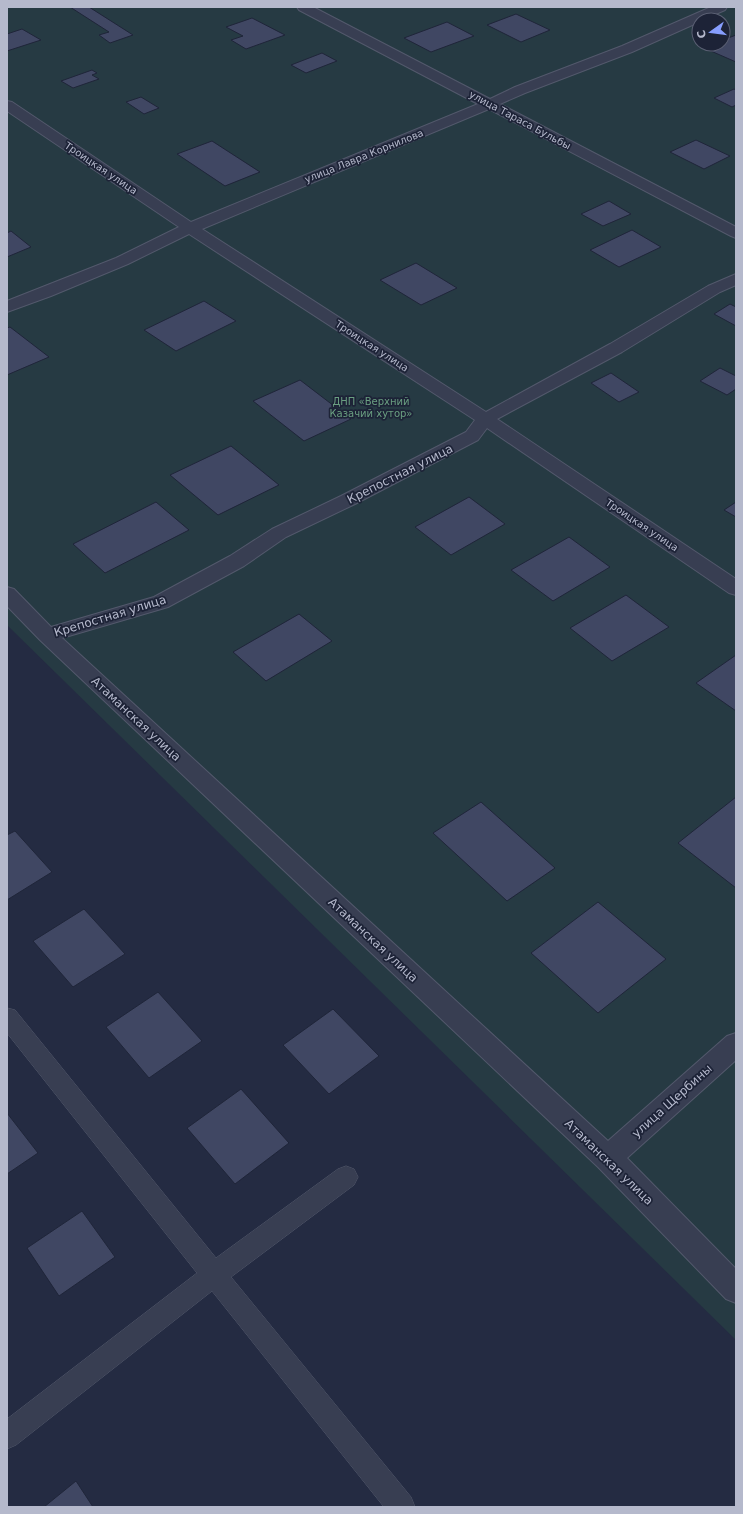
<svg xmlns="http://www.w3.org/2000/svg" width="743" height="1514" viewBox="0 0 743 1514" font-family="'DejaVu Sans',sans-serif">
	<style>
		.green { fill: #263a43; fill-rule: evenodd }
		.building { fill: #404763; stroke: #1f2539 }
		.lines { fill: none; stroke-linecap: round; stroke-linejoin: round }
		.lane-casing { stroke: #53596c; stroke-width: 1 }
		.street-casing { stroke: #53596c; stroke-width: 2 }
		.lane { fill: #383e52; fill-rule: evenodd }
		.street { fill: #383e52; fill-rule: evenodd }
		.labels { text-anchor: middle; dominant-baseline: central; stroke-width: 3.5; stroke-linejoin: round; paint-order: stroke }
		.far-street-label { font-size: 10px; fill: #b5b9cc; stroke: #1d2337 }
		.far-park-label { font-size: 10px; fill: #6a9f81; stroke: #1d2337 }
		.street-label { font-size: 12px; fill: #b5b9cc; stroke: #1d2337 }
	</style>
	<rect width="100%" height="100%" fill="#242b42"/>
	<path class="green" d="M 7,7 L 736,7 L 736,1340 L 7,625 ZM 699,20 L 723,20 L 723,44 L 699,44 Z"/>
	<g class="building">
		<polygon points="70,7 89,7 133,35 110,43 99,35 109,32"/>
		<polygon points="516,14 550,30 521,42 487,25"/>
		<polygon points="252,18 285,35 246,49 231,40 243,36 226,27"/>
		<polygon points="447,22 474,36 431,52 404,38"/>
		<polygon points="22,29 41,40 7,51 7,34"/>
		<polygon points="736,35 736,62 704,48 714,44 723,44 723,40"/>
		<polygon points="322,53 337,61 306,73 291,65"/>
		<polygon points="92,70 97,73 92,75 99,79 73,88 61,81"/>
		<polygon points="734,89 736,90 736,105 732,107 714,98"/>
		<polygon points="141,97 159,108 144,114 126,102"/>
		<polygon points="696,140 730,156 704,169 670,152"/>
		<polygon points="212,141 260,172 225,186 177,154"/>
		<polygon points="609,201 631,214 603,226 581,214"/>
		<polygon points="632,230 661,247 619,267 590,250"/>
		<polygon points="11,231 31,247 7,257 7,233"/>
		<polygon points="416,263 457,288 421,305 380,280"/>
		<polygon points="204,301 236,321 176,351 144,330"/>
		<polygon points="730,304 736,307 736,326 714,314"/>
		<polygon points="10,327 49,357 7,375 7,328"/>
		<polygon points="720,368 736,376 736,389 727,395 700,381"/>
		<polygon points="611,373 639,392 619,402 591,383"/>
		<polygon points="300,380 351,419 304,441 253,401"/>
		<polygon points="231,446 279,485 218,515 170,475"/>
		<polygon points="469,497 505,524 451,555 415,527"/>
		<polygon points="156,502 189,530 105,573 73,544"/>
		<polygon points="736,502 736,517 724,510"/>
		<polygon points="569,537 610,567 553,601 511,570"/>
		<polygon points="626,595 669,627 612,661 570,628"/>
		<polygon points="299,614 332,641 266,681 233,652"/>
		<polygon points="736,655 736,711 696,683"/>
		<polygon points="736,797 736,888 678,843"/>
		<polygon points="481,802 555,868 507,901 433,833"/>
		<polygon points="15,831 52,872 7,900 7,835"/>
		<polygon points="598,902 666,959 598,1013 531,953"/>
		<polygon points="84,909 125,954 73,987 33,941"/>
		<polygon points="158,992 202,1041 149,1078 106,1027"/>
		<polygon points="333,1009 379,1056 329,1094 283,1045"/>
		<polygon points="241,1089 289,1143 235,1184 187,1128"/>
		<polygon points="7,1113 38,1153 7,1174"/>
		<polygon points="82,1211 115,1257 59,1296 27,1248"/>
		<polygon points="76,1481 93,1507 44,1507"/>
	</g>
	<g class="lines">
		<g class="lane-casing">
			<polygon id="lane" points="7,1008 15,1010 216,1258 338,1169 346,1166 354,1169 358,1177 354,1185 231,1277 411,1497 415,1507 384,1507 212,1291 16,1445 7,1449 7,1419 197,1273 7,1033"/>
		</g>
		<g class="street-casing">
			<polygon id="street" points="297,7 313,7 490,99 515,87 622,46 711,7 727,7 725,10 702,20 699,20 699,22 632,52 525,93 500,104 736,227 736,238 731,236 489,109 202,229 486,412 610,344 708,286 736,274 736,285 720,292 622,352 497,419 736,579 736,595 729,593 487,428 478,440 355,504 286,537 244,566 168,607 62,638 608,1141 727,1036 736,1033 736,1060 627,1158 736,1269 736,1303 726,1299 598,1167 40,640 7,606 7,587 14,589 51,627 154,597 230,556 272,529 341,496 466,432 475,420 189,234 128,264 51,296 7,312 7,301 116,258 179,227 7,111 7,101 12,102 191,222 478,104 299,10"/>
		</g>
		<use href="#lane" class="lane"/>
		<use href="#street" class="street"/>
	</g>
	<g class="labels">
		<g class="far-street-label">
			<text transform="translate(520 120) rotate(28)">улица Тараса Бульбы</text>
			<text transform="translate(364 156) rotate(-22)">улица Лавра Корнилова</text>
			<text transform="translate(101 168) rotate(34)">Троицкая улица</text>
			<text transform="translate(372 346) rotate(33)">Троицкая улица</text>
			<text transform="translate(642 525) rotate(34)">Троицкая улица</text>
		</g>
		<g class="far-park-label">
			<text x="371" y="401">ДНП «Верхний<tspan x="371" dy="12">Казачий хутор»</tspan></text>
		</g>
		<g class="street-label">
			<text transform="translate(400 474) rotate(-27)">Крепостная улица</text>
			<text transform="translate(110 616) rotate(-17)">Крепостная улица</text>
			<text transform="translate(136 719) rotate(43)">Атаманская улица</text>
			<text transform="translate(373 940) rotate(43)">Атаманская улица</text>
			<text transform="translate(672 1101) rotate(-42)">улица Щербины</text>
			<text transform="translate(609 1162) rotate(44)">Атаманская улица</text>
		</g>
	</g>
	<rect width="743" height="1514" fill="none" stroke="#b5b9cc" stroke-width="16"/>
	<g transform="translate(711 32) rotate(256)"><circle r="19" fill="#1d2337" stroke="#5a5f73"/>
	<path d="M0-3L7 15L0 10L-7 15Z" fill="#879eff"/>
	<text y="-6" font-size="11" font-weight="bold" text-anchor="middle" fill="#b5b9cc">С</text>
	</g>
</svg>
